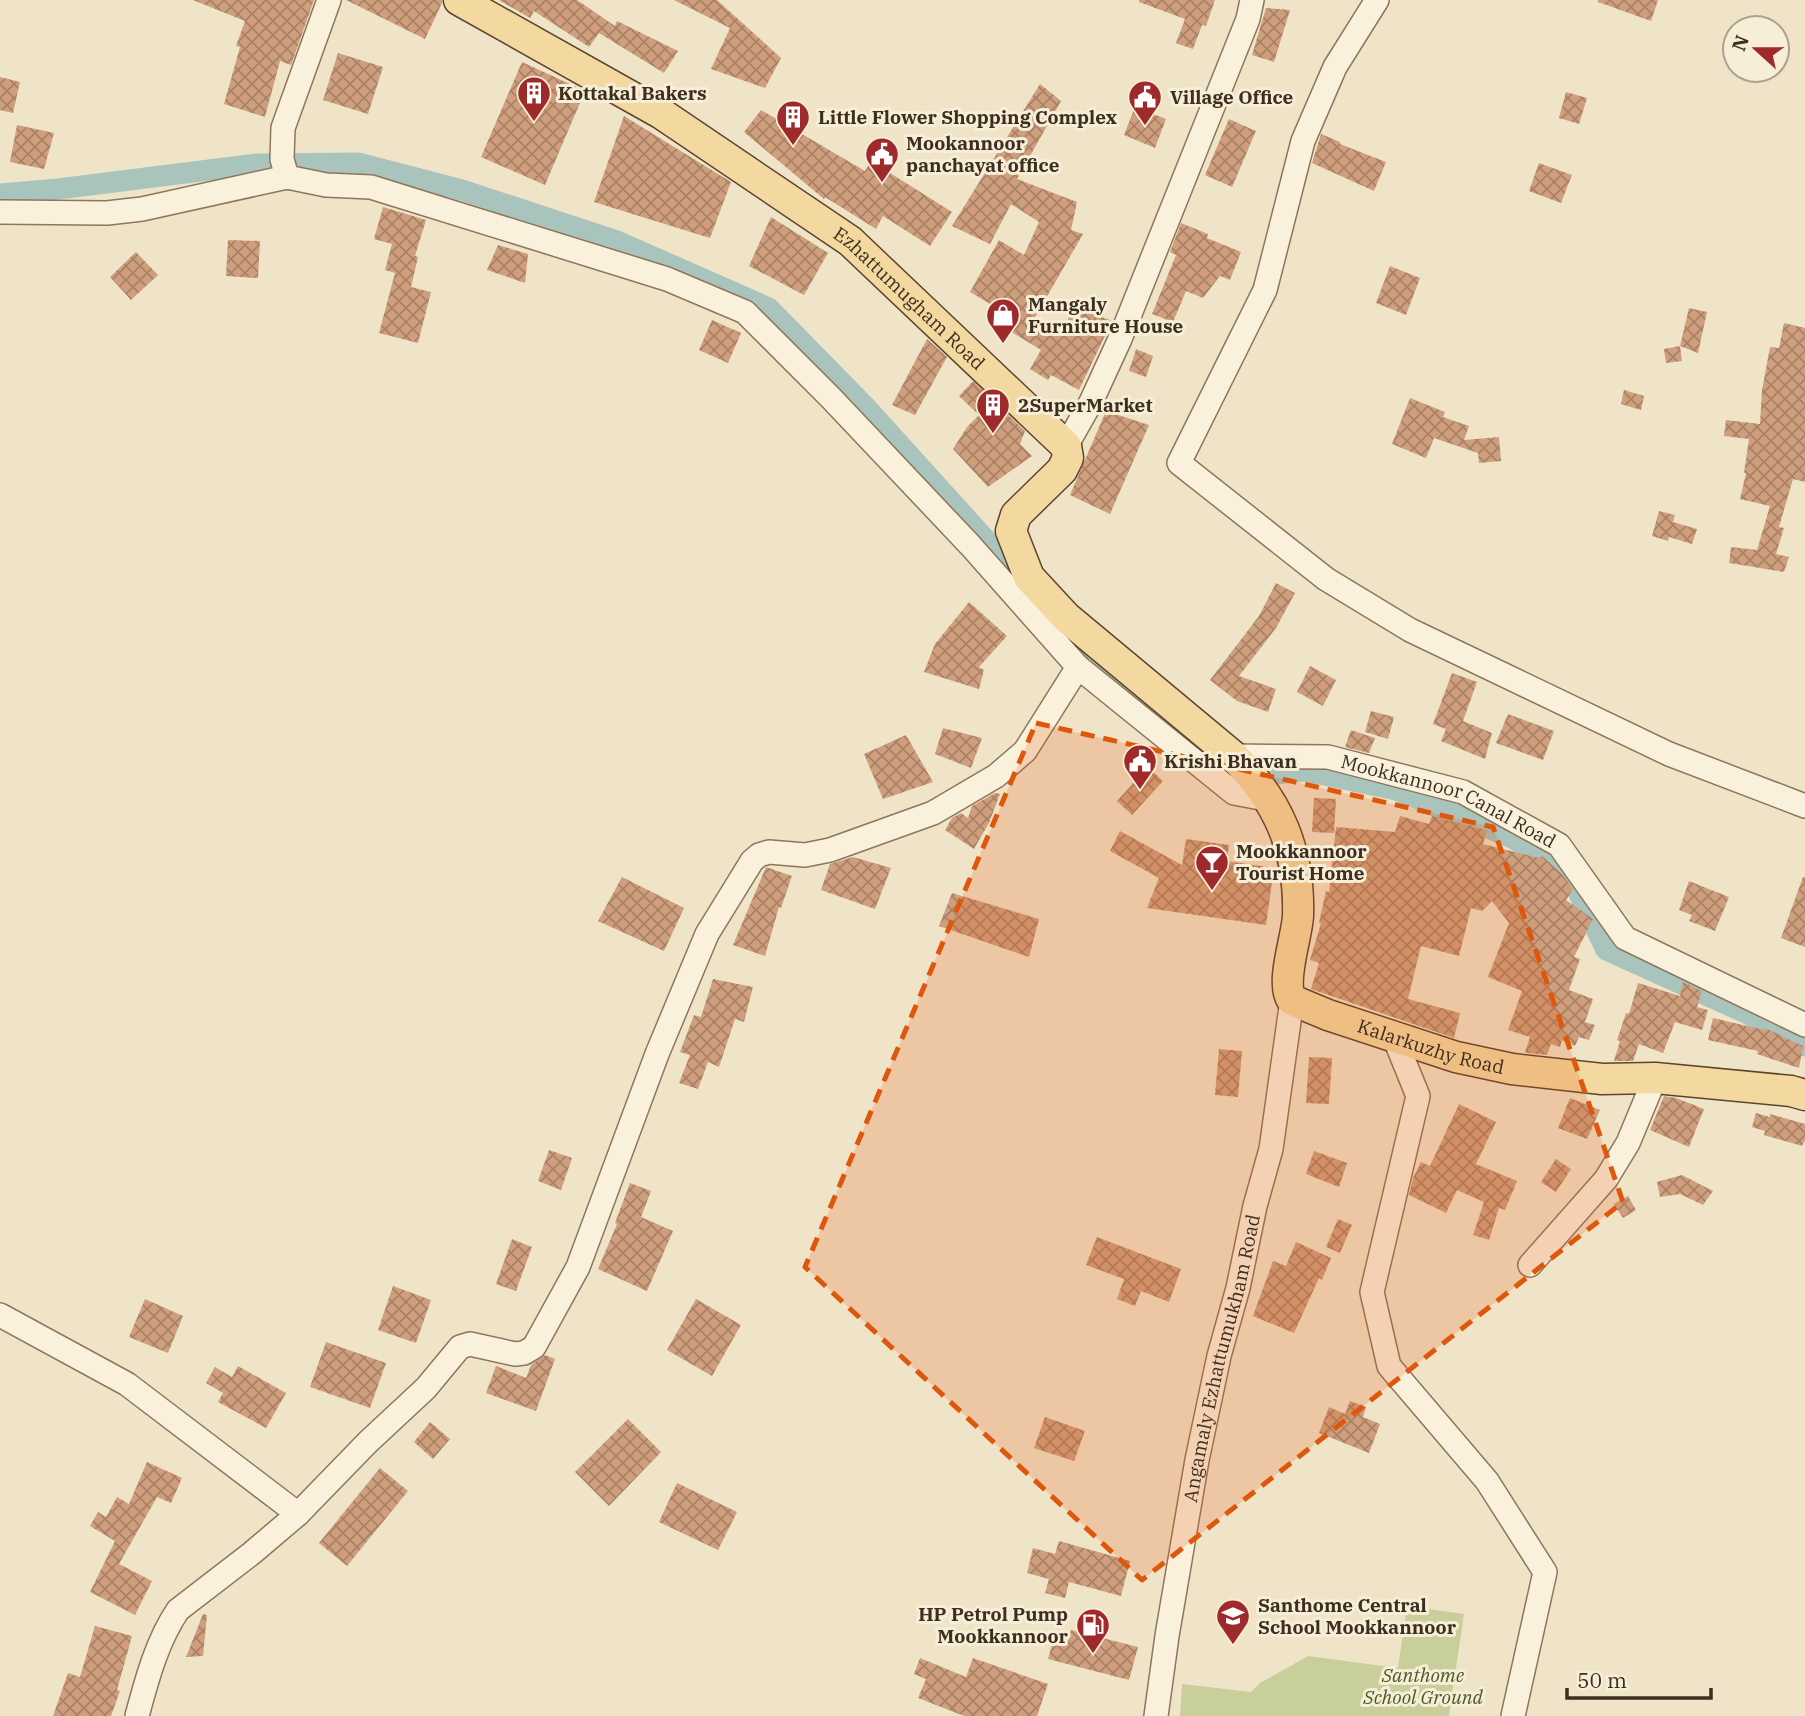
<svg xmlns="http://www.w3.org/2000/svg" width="1805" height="1716" viewBox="0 0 1805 1716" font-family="'IBM Plex Serif',serif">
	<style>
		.green { fill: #c9cf9b }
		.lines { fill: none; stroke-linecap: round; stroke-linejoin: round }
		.canal { stroke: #a9c4bc; stroke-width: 21 }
		.building { fill: url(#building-cross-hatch) }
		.minor-casing { stroke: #8d765c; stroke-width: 26 }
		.major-casing { stroke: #5b4430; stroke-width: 33 }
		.minor { stroke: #faf1dc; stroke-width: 23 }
		.major { stroke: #f3d9a0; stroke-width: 30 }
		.marked { fill: #df570d; fill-opacity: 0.2; stroke: #df570d; stroke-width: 5; stroke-dasharray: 14 9; stroke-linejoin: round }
		.labels { text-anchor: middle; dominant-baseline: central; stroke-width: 6; stroke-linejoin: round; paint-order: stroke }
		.poi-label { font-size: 19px; font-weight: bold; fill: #3d2e20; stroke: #f7eed8; text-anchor: start }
		.street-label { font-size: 19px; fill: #3d2e20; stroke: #f7eed8 }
		.park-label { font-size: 19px; font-style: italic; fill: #4d5a26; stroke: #f7eed8 }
	</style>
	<defs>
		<pattern id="building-cross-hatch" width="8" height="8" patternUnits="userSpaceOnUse" patternTransform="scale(1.75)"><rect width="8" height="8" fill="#cf9f7d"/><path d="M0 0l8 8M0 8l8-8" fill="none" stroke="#a98266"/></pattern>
	</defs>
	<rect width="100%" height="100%" fill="#f0e4c8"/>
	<polygon class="green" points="1407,1606 1464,1614 1449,1716 1180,1716 1182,1684 1251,1692 1260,1683 1308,1656 1398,1668"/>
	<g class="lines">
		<g class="canal">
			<polyline points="0,194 58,189 257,164 358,163 462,190 617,241 769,308 865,406 1026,584"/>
			<polyline points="1070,635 1096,664 1229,775"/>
			<polyline points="1254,776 1305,771 1396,790 1512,838 1568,871 1606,950 1748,1014 1805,1046"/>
		</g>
	</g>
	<g class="building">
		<polygon points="193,0 314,0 291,65 280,61 265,117 224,104 240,47 236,46 245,21"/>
		<polygon points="346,0 442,0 442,3 425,39"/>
		<polygon points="499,0 577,0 615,26 617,21 678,51 664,73 599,33 589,47 534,11 530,18"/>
		<polygon points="674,0 717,0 781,58 765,88 711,69 730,28"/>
		<polygon points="1139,0 1215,0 1206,26 1202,25 1193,49 1176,43 1185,19 1139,2"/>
		<polygon points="1598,0 1658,0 1651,21 1598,2"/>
		<polygon points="1266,8 1290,10 1274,62 1252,55"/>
		<polygon points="338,53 383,67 368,114 323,100"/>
		<polygon points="522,62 585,91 545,185 481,157"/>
		<polygon points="0,77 20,82 13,113 0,110"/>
		<polygon points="1040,84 1061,101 1017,179 1077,202 1071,230 1083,234 1034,319 1061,335 1074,306 1112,321 1079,390 1051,375 1048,380 1030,369 1041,350 992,320 997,308 970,292 999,240 1024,255 1039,222 1011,204 990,244 952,226"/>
		<polygon points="1566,92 1587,98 1579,124 1559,118"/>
		<polygon points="1135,107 1166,119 1155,148 1124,135"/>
		<polygon points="761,110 865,171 871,161 952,212 930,246 883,216 876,229 825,197 824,199 744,132"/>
		<polygon points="624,116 731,182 710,238 594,202"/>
		<polygon points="1229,119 1256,131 1232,187 1205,175"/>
		<polygon points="17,125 54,133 44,169 10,162"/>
		<polygon points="1321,134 1340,142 1340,144 1386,162 1374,191 1312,163"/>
		<polygon points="1539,163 1572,175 1561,203 1529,191"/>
		<polygon points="383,207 426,220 415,256 418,257 411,287 431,292 418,343 379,333 395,273 385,270 392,244 374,239"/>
		<polygon points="771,217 828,253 804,295 749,266"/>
		<polygon points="1181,223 1208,234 1207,238 1241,252 1230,280 1220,276 1203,298 1186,291 1173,322 1152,314 1176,255 1170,252"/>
		<polygon points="228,240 260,241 258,278 226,276"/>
		<polygon points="498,245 528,254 525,283 487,270"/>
		<polygon points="136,252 158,275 131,300 110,277"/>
		<polygon points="1390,266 1420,278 1406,315 1376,303"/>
		<polygon points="1689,308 1707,312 1698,353 1680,346"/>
		<polygon points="712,320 741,333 728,363 699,350"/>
		<polygon points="1784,323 1805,328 1805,482 1793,479 1779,527 1784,528 1776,554 1789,557 1784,572 1729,563 1731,547 1757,550 1770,506 1740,499 1746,473 1744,473 1749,439 1724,436 1726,420 1760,424 1762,390 1770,347 1779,348"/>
		<polygon points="927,339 947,357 915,415 892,405"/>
		<polygon points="1680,346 1682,361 1666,363 1664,349"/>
		<polygon points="1136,349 1153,356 1146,377 1129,371"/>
		<polygon points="973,381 1025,431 1020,444 1032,456 988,487 953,449 967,427 979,415 959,396"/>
		<polygon points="1624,390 1644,396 1641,410 1621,404"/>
		<polygon points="1410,398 1445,412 1443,417 1469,426 1464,440 1499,437 1501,461 1479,463 1478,453 1434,438 1426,458 1392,444"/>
		<polygon points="1106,411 1149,425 1110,514 1070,495"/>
		<polygon points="1659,511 1675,515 1673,522 1697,529 1692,544 1669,537 1668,541 1652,536"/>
		<polygon points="1276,583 1295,593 1276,628 1239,676 1276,689 1268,712 1237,701 1210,680 1259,616"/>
		<polygon points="969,602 1007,636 979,667 984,670 979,689 924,672 935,644"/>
		<polygon points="1310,666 1336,680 1323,706 1297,692"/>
		<polygon points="1452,673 1477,682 1463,721 1492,733 1485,759 1441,741 1446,729 1433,724"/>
		<polygon points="1371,711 1394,717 1388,739 1365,732"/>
		<polygon points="1508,714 1554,731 1543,760 1496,743"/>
		<polygon points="943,728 982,738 971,768 935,754"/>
		<polygon points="1351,730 1375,738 1369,753 1345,747"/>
		<polygon points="906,735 933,782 883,799 864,754"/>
		<polygon points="1148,767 1163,781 1132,815 1117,801"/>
		<polygon points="995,793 1000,794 989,823 974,849 945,830 952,818 961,813 968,818 972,806"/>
		<polygon points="1314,798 1336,799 1334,833 1312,832"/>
		<polygon points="1400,816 1429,824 1432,816 1487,830 1483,844 1539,858 1542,856 1562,874 1573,889 1566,900 1593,919 1574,957 1580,959 1569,990 1593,999 1585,1022 1595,1025 1589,1040 1579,1037 1575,1046 1562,1040 1560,1047 1551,1044 1547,1055 1527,1053 1525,1052 1530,1037 1508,1030 1522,991 1488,977 1509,923 1492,901 1482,911 1471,908 1459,956 1421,946 1408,999 1460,1013 1454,1038 1311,989 1319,963 1310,960 1321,923 1319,923 1326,891 1329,892 1336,827 1395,832"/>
		<polygon points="1120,831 1182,865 1186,839 1229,845 1227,861 1274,868 1266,925 1147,908 1159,878 1110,851"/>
		<polygon points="853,857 891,868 875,909 821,890 830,864"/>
		<polygon points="766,867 792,876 781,908 779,907 765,956 733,945"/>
		<polygon points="622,877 684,908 664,951 598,921"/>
		<polygon points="1803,877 1805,877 1805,947 1781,938"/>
		<polygon points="1689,881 1729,897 1715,931 1689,921 1692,915 1679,910"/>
		<polygon points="952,893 1039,919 1029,957 939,926"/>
		<polygon points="713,979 753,987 744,1022 735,1019 719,1067 708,1062 698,1089 679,1083 690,1055 680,1052 694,1015 701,1017"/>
		<polygon points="1683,982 1702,991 1697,1007 1708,1010 1702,1030 1675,1022 1663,1053 1639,1044 1633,1061 1614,1061 1620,1041 1617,1040 1626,1013 1629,1014 1638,983 1680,996"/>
		<polygon points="1713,1018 1764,1030 1765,1028 1803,1046 1799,1068 1757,1054 1758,1051 1708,1040"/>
		<polygon points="1219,1049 1242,1051 1238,1097 1215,1095"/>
		<polygon points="1309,1057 1332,1058 1329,1104 1306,1103"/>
		<polygon points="1664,1096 1676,1098 1704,1109 1689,1147 1650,1130"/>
		<polygon points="1570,1098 1600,1110 1587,1139 1558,1128"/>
		<polygon points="1459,1104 1496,1122 1476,1164 1517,1181 1505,1210 1499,1208 1489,1240 1473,1235 1484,1202 1457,1190 1446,1213 1409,1195 1413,1178 1421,1162 1430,1166"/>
		<polygon points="1756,1113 1770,1117 1770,1114 1805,1124 1805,1140 1802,1146 1764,1135 1765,1131 1752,1127"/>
		<polygon points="549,1150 572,1158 561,1190 538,1181"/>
		<polygon points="1314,1151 1347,1163 1339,1187 1306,1174"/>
		<polygon points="1556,1159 1571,1169 1556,1192 1541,1182"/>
		<polygon points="1682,1175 1713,1191 1703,1205 1680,1194 1660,1197 1657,1182"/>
		<polygon points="630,1183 651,1191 641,1217 673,1231 647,1291 598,1269 617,1224 615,1223"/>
		<polygon points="1628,1196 1636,1210 1623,1218 1614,1204"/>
		<polygon points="1338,1219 1352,1225 1340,1253 1326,1247"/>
		<polygon points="1097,1237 1181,1269 1169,1302 1141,1291 1135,1306 1117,1299 1124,1279 1086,1265"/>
		<polygon points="512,1239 532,1247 516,1291 496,1284"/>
		<polygon points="1296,1242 1331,1258 1322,1280 1319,1278 1294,1333 1253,1316 1273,1261 1286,1266"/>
		<polygon points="393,1286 431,1300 416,1343 378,1330"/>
		<polygon points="145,1299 183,1316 168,1353 129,1337"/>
		<polygon points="696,1299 741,1325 712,1376 667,1350"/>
		<polygon points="326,1342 386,1363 370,1408 310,1387"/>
		<polygon points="545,1355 555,1359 536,1411 486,1393 496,1366 526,1378 531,1365"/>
		<polygon points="238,1366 286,1393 266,1428 218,1402 223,1393 206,1383 215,1367 232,1377"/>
		<polygon points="1350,1401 1366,1407 1363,1417 1380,1424 1369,1453 1319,1433 1329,1407 1345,1414"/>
		<polygon points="1045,1417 1085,1431 1074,1461 1034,1448"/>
		<polygon points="628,1419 661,1452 609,1506 575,1472"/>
		<polygon points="430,1422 450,1439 433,1459 414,1442"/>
		<polygon points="147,1462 182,1478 171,1503 157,1497 119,1564 152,1581 135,1615 90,1592 115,1541 90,1526 98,1512 106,1517 117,1497 129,1504"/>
		<polygon points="380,1468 408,1491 347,1566 319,1543"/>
		<polygon points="677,1483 737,1512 718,1550 659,1522"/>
		<polygon points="1059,1541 1130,1561 1121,1596 1069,1582 1065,1598 1045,1593 1049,1579 1027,1573 1033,1548 1055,1554"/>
		<polygon points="203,1614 207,1615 203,1656 186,1657"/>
		<polygon points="95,1626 132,1636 117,1690 120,1691 111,1716 53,1716 68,1673 80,1677"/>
		<polygon points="1071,1630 1138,1647 1129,1680 1048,1659 1054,1637 1068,1641"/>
		<polygon points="920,1658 966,1677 973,1658 1048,1684 1037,1716 964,1716 918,1698 926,1679 914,1674"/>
	</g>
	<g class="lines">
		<g class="minor-casing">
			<g id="minor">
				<polyline points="329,0 283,128 282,159 287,177 326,185 371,187 667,279 745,312 831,398 970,545 1078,667 1234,793 1271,800"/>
				<polyline points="1377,0 1335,67 1303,141 1265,290 1179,463 1326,579 1410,630 1669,754 1805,806"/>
				<polyline points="0,212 107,213 142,209 287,177"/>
				<polyline points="1066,446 1091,402 1120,339 1248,19 1252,0"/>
				<path id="s1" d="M 1233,756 L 1328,757 L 1463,792 L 1559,845 L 1625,938 L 1805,1025"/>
				<polyline points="1394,1037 1418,1096 1372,1292 1389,1366 1487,1481 1545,1572 1513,1716"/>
				<polyline points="1530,1265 1606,1179 1628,1143 1655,1078"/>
				<polyline points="0,1315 127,1384 298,1514"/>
				<path d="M 137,1716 C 147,1679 157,1641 178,1610 L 252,1553 L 298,1514 L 368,1442 L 426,1388 L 460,1347 L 470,1344 L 515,1354 L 524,1353 L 534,1347 L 578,1267 L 657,1054 L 707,934 L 752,861 L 759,855 L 769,852 L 805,855 L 830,850 L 933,813 L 996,776 L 1025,751 L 1078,667"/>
				<path id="s2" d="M 1156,1716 L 1167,1636 L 1197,1460 L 1219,1356 L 1238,1288 L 1255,1206 L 1271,1149 L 1292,1000"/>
			</g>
		</g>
		<g class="major-casing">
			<g id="major">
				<path id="s3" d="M 459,0 L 662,114 L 850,241 L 1066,446 L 1068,458 L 1062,470 L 1016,515 L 1011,531 L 1029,577 L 1066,617 L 1233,756 C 1279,801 1300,851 1298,916 C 1297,937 1280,983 1292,1000 L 1328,1015 L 1456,1057 L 1512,1069 L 1602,1079 L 1655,1078 L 1791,1091 L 1805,1095"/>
			</g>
		</g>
		<use href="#minor" class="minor"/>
		<use href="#major" class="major"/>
	</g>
	<path class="marked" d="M 1036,723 L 1493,827 L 1623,1202 L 1142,1580 L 805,1267 Z"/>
	<defs>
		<g id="building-pin" transform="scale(1.75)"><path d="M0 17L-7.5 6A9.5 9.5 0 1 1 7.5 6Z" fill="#9e2a2b" stroke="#f7eed8"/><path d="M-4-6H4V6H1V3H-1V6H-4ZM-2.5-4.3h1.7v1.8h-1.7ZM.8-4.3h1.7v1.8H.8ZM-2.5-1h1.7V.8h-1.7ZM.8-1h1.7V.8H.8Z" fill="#fff"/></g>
		<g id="civic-pin" transform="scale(1.75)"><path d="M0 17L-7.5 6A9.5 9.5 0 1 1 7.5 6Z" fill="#9e2a2b" stroke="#f7eed8"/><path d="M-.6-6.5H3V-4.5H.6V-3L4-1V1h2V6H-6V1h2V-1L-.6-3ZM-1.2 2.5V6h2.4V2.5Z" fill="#fff"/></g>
		<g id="shop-pin" transform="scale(1.75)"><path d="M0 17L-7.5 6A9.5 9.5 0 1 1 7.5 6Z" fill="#9e2a2b" stroke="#f7eed8"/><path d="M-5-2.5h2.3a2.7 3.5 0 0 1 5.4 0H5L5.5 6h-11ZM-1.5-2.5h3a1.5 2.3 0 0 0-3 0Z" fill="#fff"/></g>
		<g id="bar-pin" transform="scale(1.75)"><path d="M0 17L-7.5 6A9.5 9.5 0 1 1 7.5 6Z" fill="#9e2a2b" stroke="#f7eed8"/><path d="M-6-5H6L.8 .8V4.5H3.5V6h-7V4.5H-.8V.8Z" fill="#fff"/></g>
		<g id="school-pin" transform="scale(1.75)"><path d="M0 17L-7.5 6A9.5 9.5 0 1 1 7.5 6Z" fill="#9e2a2b" stroke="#f7eed8"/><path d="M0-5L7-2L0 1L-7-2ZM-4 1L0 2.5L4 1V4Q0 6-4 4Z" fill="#fff"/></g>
		<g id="fuel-pin" transform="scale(1.75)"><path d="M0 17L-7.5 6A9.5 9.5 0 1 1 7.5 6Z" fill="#9e2a2b" stroke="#f7eed8"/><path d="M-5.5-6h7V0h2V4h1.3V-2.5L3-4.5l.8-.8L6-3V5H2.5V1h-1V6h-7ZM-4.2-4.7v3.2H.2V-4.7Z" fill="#fff"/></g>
	</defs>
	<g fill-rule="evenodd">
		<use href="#building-pin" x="534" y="93"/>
		<use href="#civic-pin" x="1145" y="97"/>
		<use href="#building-pin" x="793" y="117"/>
		<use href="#civic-pin" x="882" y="154"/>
		<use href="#shop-pin" x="1003" y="315"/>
		<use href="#building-pin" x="993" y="405"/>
		<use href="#civic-pin" x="1140" y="761"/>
		<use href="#bar-pin" x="1212" y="862"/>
		<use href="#school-pin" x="1233" y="1616"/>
		<use href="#fuel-pin" x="1093" y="1625"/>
	</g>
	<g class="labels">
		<g class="poi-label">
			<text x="558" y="93">Kottakal Bakers</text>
			<text x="1170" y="97">Village Office</text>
			<text x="818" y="117">Little Flower Shopping Complex</text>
			<text x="906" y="143">Mookannoor<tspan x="906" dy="22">panchayat office</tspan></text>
			<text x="1028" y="304">Mangaly<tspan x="1028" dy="22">Furniture House</tspan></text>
			<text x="1018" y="405">2SuperMarket</text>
			<text x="1164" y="761">Krishi Bhavan</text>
			<text x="1236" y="851">Mookkannoor<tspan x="1236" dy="22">Tourist Home</tspan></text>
			<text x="1258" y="1605">Santhome Central<tspan x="1258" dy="22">School Mookkannoor</tspan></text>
			<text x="1068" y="1614" text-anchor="end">HP Petrol Pump<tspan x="1068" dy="22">Mookkannoor</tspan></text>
		</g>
		<g class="street-label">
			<text stroke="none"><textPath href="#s3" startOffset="542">Ezhattumugham Road</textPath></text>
			<text stroke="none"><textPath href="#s1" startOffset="224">Mookkannoor Canal Road</textPath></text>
			<text stroke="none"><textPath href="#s3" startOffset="1596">Kalarkuzhy Road</textPath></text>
			<text stroke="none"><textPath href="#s2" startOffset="364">Angamaly Ezhattumukham Road</textPath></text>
		</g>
		<g class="park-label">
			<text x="1423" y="1675">Santhome<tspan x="1423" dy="22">School Ground</tspan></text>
		</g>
	</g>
	<g transform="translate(1756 49) rotate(291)"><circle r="33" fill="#f7eed8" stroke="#ada18e" stroke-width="2"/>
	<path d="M0-5L12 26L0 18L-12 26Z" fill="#9e2a2b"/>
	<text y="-10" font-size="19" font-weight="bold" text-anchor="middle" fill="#3d2e20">N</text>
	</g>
	<path d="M1567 1688v10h144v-10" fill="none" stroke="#3d2e20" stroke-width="3.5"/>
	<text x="1577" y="1688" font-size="21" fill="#3d2e20" stroke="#f7eed8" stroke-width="5" paint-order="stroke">50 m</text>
</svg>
